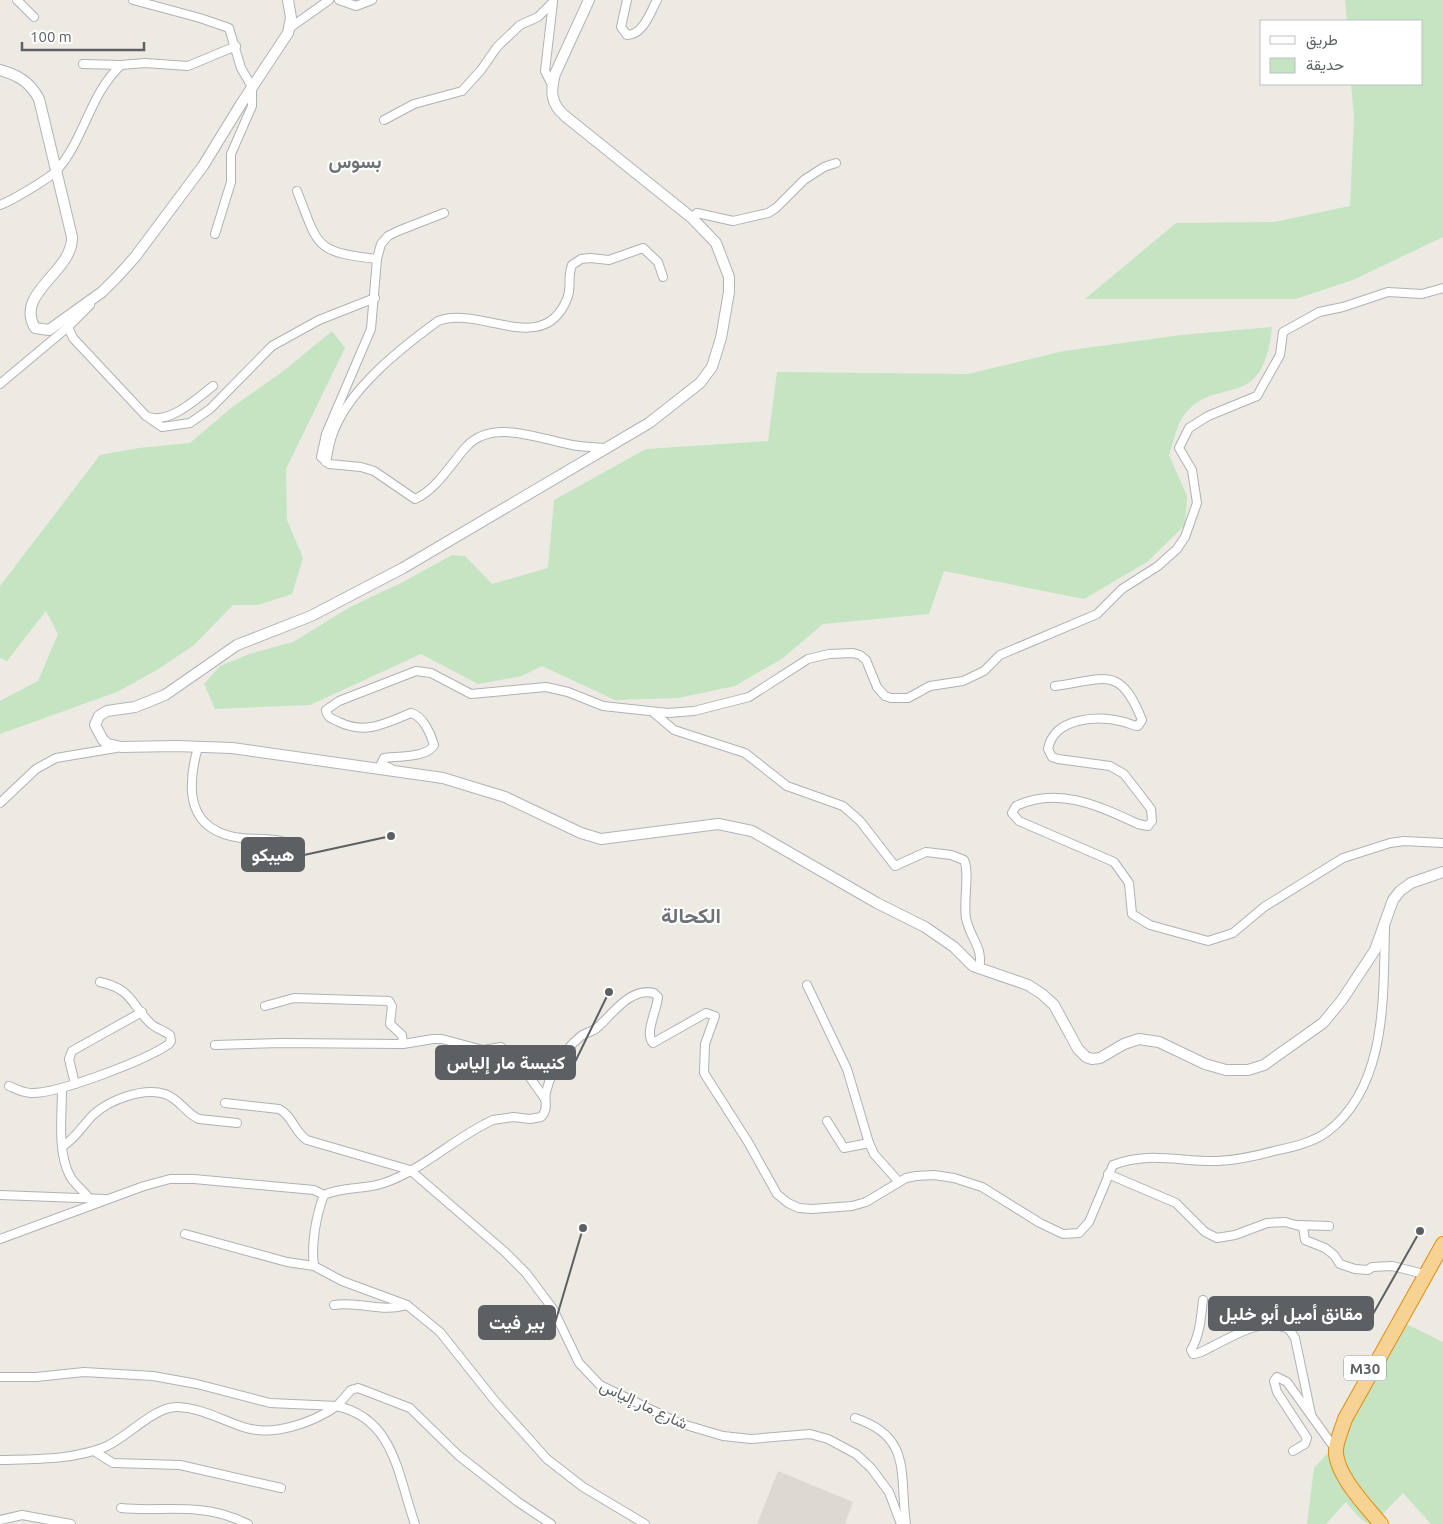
<svg xmlns="http://www.w3.org/2000/svg" width="1443" height="1524" viewBox="0 0 1443 1524" font-family="Ubuntu,Vazirmatn,sans-serif">
	<style>
		.education { fill: #ddd9d2 }
		.green { fill: #c5e4c2 }
		.lines { fill: none; stroke-linecap: round; stroke-linejoin: round }
		.minor-casing { stroke: #afb2b5; stroke-width: 10 }
		.secondary-casing { stroke: #b0b4b8; stroke-width: 12 }
		.motorway-casing { stroke: #e38c0e; stroke-width: 16 }
		.minor { stroke: #fff; stroke-width: 8 }
		.secondary { stroke: #fff; stroke-width: 10 }
		.motorway { stroke: #f6d392; stroke-width: 14 }
		.labels { text-anchor: middle; dominant-baseline: central; stroke-width: 4; stroke-linejoin: round; paint-order: stroke }
		.shield { fill: #fff; stroke: #8d9092; stroke-width: 1 }
		.shield-label { font-size: 15px; font-weight: bold; fill: #5c6063 }
		.street-label { font-size: 16px; fill: #5c6063; stroke: #fff }
		.quarter-label { font-size: 19px; font-weight: bold; fill: #6d7275; stroke: #fff }
		.district-label { font-size: 21px; font-weight: bold; fill: #6d7275; stroke: #fff }
		.leader { fill: none; stroke: #5c6063; stroke-width: 2 }
		.callout-dot { fill: #5c6063; stroke: #fff; stroke-width: 2 }
		.callout { fill: #5c6063; stroke: #5c6063; stroke-width: 2 }
		.callout-label { font-size: 18px; text-anchor: middle; font-weight: bold; fill: #fff }
	</style>
	<rect width="100%" height="100%" fill="#edeae4"/>
	<polygon class="education" points="778,1471 853,1502 845,1524 757,1524"/>
	<g class="green">
		<polygon points="1345,0 1443,0 1443,237 1353,280 1296,299 1085,299 1176,223 1274,222 1350,206 1354,117 1351,84 1422,84 1422,21 1347,21"/>
		<path d="M 1272,327 C 1263,417 1215,371 1182,418 C 1176,428 1173,444 1169,455 L 1187,496 L 1185,525 L 1147,562 L 1084,599 L 944,571 L 929,614 L 823,624 L 783,658 L 735,686 L 678,698 L 615,700 L 542,666 L 522,676 L 478,684 L 421,654 L 310,705 L 215,709 L 204,684 L 220,666 L 252,653 L 293,642 L 350,607 L 401,583 L 452,555 L 465,556 L 492,584 L 548,568 L 554,500 L 646,449 L 768,441 L 777,372 L 968,374 L 1064,351 L 1181,335 Z"/>
		<polygon points="332,331 345,348 286,469 287,520 303,558 292,594 258,605 233,605 194,645 157,670 117,692 0,734 0,701 38,681 58,634 46,611 7,661 0,658 0,586 100,455 139,448 190,443 231,408 286,369"/>
		<path d="M 1400,1321 L 1443,1342 L 1443,1524 L 1431,1524 L 1403,1493 L 1373,1524 C 1362,1524 1353,1510 1346,1502 L 1326,1524 L 1307,1524 L 1314,1468 L 1327,1454 Z"/>
	</g>
	<g class="lines">
		<g class="minor-casing">
			<g id="minor">
				<polyline points="17,0 34,17"/>
				<polyline points="133,0 200,18 229,28 241,68 252,87 252,106 231,154 231,182 215,234"/>
				<polyline points="339,0 356,6 372,0"/>
				<path d="M 627,0 L 621,27 L 627,35 C 643,35 650,13 657,0"/>
				<polyline points="289,31 291,27 329,0"/>
				<polyline points="83,64 121,65"/>
				<polyline points="552,85 545,71 553,2"/>
				<polyline points="384,120 414,104 462,91 481,70 497,47 520,25 538,17 553,2"/>
				<path d="M 297,191 C 319,247 314,252 377,259"/>
				<path d="M 0,205 C 11,201 52,177 58,169 C 85,137 90,94 121,65 L 145,63 L 188,66 L 236,46"/>
				<path d="M 444,213 L 398,231 L 388,236 L 381,244 L 377,259 L 371,329 L 326,434 L 321,457 L 329,464 L 361,467 L 374,471 L 415,499 C 436,490 451,464 466,447 C 492,418 540,439 572,445 C 583,447 595,447 606,448"/>
				<polyline points="692,218 697,213 733,221 768,213 776,208 804,180 824,167 836,163"/>
				<path d="M 90,305 L 68,327 L 73,338 L 146,416 C 168,426 196,399 213,386"/>
				<polyline points="0,384 68,327"/>
				<polyline points="149,418 162,427 190,423 210,409 272,346 319,320 375,298"/>
				<path d="M 326,462 C 328,454 329,444 332,436 C 347,390 401,348 438,321 C 481,305 543,358 567,299 C 572,288 567,277 572,265 L 581,259 L 590,258 L 609,260 L 643,248 L 658,262 L 663,277"/>
				<path d="M 1055,686 C 1106,679 1120,665 1142,720 L 1138,726 C 1133,726 1129,723 1124,722 C 1098,715 1054,717 1048,749 L 1052,757 L 1058,759 L 1110,766 L 1124,774 L 1151,809 L 1152,821 L 1148,826 L 1138,824 C 1099,806 1058,786 1016,806 L 1012,813 L 1019,821 L 1114,862 L 1129,883 L 1132,914 L 1150,925 L 1208,941 L 1233,933 L 1264,907 L 1343,858 L 1390,843 L 1404,841 L 1443,843"/>
				<path d="M 654,713 L 674,730 L 745,753 L 787,786 L 843,806 L 860,821 L 895,866 L 926,852 L 951,855 L 964,860 C 970,872 963,902 966,918 C 970,939 984,947 979,969"/>
				<path d="M 198,747 C 186,790 187,831 241,838 C 256,840 273,837 287,843 L 292,850 L 288,866"/>
				<path d="M 390,768 L 381,764 L 384,758 C 398,756 427,758 434,745 C 431,734 423,716 411,713 C 386,723 366,735 339,722 C 333,719 327,718 326,710 L 339,701 L 416,671 L 431,673 L 471,694 L 546,687 L 568,692 L 603,706 L 668,713 L 694,711 L 749,697 L 808,659 L 829,654 L 853,653 L 860,655 L 866,660 L 877,687 L 885,696 L 891,698 L 908,698 L 930,686 L 963,681 L 984,671 L 1000,655 L 1097,614 L 1122,589 L 1158,566 L 1177,549 L 1185,537 L 1197,503 L 1192,470 L 1179,448 L 1189,428 L 1208,416 L 1257,396 L 1280,355 L 1283,332 L 1319,312 L 1343,307 L 1388,292 L 1422,294 L 1443,288"/>
				<polyline points="0,803 36,769 56,758 116,748"/>
				<polyline points="807,985 847,1069 869,1143 874,1154 899,1182"/>
				<polyline points="265,1006 294,998 389,1001 392,1006 390,1024 402,1035 403,1044"/>
				<polyline points="215,1045 281,1043 403,1044 433,1039 442,1039 483,1050 501,1047 519,1062 545,1099"/>
				<polyline points="75,1084 69,1059 72,1051 142,1012"/>
				<path d="M 9,1086 C 16,1089 23,1093 31,1093 C 58,1094 146,1060 169,1044 L 171,1041 L 170,1035 C 163,1030 155,1028 150,1023 C 130,1003 132,989 100,982"/>
				<path d="M 62,1089 C 62,1115 57,1152 70,1176 C 74,1184 83,1190 88,1197"/>
				<path d="M 225,1103 L 279,1109 C 293,1116 294,1132 307,1140 L 410,1170 L 505,1252 L 526,1273 L 553,1309 L 579,1363 L 600,1385 L 679,1423 L 723,1436 L 751,1439 L 810,1434 L 828,1439 L 856,1454 L 871,1468 L 889,1492 L 901,1524"/>
				<polyline points="827,1121 844,1148 869,1143"/>
				<path d="M 63,1146 C 76,1138 82,1126 93,1115 C 109,1100 143,1087 165,1094 C 180,1099 186,1114 199,1119 L 237,1123"/>
				<polyline points="1108,1174 1176,1203 1205,1232 1217,1238 1235,1235 1267,1223 1285,1222 1303,1227 1305,1240 1325,1248 1334,1255 1340,1264 1355,1269 1368,1270 1372,1267 1392,1266 1420,1273"/>
				<polyline points="0,1195 105,1199"/>
				<polyline points="1299,1225 1329,1226"/>
				<polyline points="185,1234 287,1262 314,1266 342,1281 407,1305 440,1332 495,1401 547,1459 583,1487 645,1524"/>
				<path d="M 0,1239 L 144,1186 L 170,1179 L 194,1179 L 314,1190 L 324,1195 C 343,1186 364,1190 384,1183 C 423,1170 455,1137 493,1120 L 513,1117 L 530,1119 L 541,1117 C 549,1109 544,1101 546,1092 C 548,1084 551,1076 554,1070 C 559,1058 571,1044 581,1036 C 586,1032 593,1032 598,1027 C 613,1013 631,987 654,993 L 658,997 C 657,1010 644,1034 653,1043 L 706,1013 L 715,1016 L 705,1044 L 704,1073 L 748,1142 L 777,1194 L 788,1203 L 799,1208 L 812,1209 L 852,1206 L 866,1202 L 906,1178 L 916,1176 L 934,1175 L 954,1178 L 982,1187 L 1040,1223 L 1063,1234 L 1079,1233 L 1089,1222 L 1113,1165 C 1148,1151 1182,1162 1218,1161 C 1236,1160 1256,1156 1274,1151 C 1292,1147 1312,1143 1327,1132 C 1388,1086 1383,995 1385,928"/>
				<path d="M 314,1266 C 311,1245 316,1215 324,1195"/>
				<path d="M 1203,1300 C 1201,1317 1200,1335 1191,1350 L 1193,1354 C 1199,1354 1205,1350 1211,1347 C 1236,1335 1260,1317 1289,1329 L 1295,1338 L 1311,1414"/>
				<path d="M 334,1305 C 360,1301 382,1313 407,1305"/>
				<polyline points="0,1377 36,1377 84,1372 153,1376 197,1384 270,1403 337,1406 351,1390 358,1388 410,1408 458,1455 518,1502 551,1524"/>
				<path d="M 855,1418 C 913,1437 899,1475 906,1524"/>
				<polyline points="94,1451 113,1463 180,1465 281,1488"/>
				<polyline points="1293,1451 1305,1444 1307,1438 1277,1392 1274,1381 1277,1377 1287,1382 1336,1450"/>
				<path d="M 0,1460 C 35,1459 72,1460 105,1447 C 127,1438 154,1406 178,1407 C 201,1408 222,1420 243,1427 C 273,1437 312,1423 337,1406 C 395,1419 398,1477 415,1524"/>
				<path d="M 121,1508 C 148,1511 173,1507 199,1510 C 216,1511 233,1517 248,1524"/>
				<polyline points="0,1520 22,1515 71,1524"/>
			</g>
		</g>
		<g class="secondary-casing">
			<g id="secondary">
				<path d="M 589,0 L 555,74 C 550,92 551,104 565,116 L 692,218 L 716,243 L 729,277 L 729,292 L 721,338 L 712,367 L 700,383 L 649,423 L 403,568 L 311,616 L 237,645 L 165,695 L 135,707 L 107,711 L 99,716 L 95,725 L 103,740 L 108,744 L 121,747 L 176,746 L 232,748 L 443,778 L 505,797 L 581,833 L 601,839 L 718,824 L 752,831 L 877,903 L 925,927 L 954,947 L 973,966 L 1028,985 L 1042,994 L 1054,1005 L 1078,1049 L 1086,1057 L 1092,1059 L 1100,1058 L 1124,1044 L 1139,1039 L 1159,1042 L 1205,1064 L 1226,1070 L 1248,1070 L 1264,1065 L 1323,1023 L 1342,1000 L 1375,950 L 1393,900 L 1400,891 L 1411,883 L 1443,872"/>
				<path d="M 0,70 C 18,75 30,82 39,99 L 72,237 C 73,272 14,293 35,328 L 49,330 L 102,292 L 118,276 L 135,257 L 203,166 L 241,104 L 288,33 L 291,18 L 288,0"/>
			</g>
		</g>
		<g class="motorway-casing">
			<path id="motorway" d="M 1381,1524 C 1366,1506 1334,1473 1336,1449 C 1337,1439 1342,1429 1345,1419 L 1443,1244"/>
		</g>
		<use href="#minor" class="minor"/>
		<use href="#secondary" class="secondary"/>
		<use href="#motorway" class="motorway"/>
	</g>
	<g class="labels">
		<rect class="shield" x="1344" y="1355.5" width="42" height="25" rx="4"/>
		<g class="shield-label">
			<text x="1365" y="1368">M30</text>
		</g>
		<g class="street-label">
			<text transform="translate(644 1404) rotate(25)">شارع مار إلياس</text>
		</g>
		<g class="quarter-label">
			<text x="355" y="161">بسوس</text>
		</g>
		<g class="district-label">
			<text x="691" y="915">الكحالة</text>
		</g>
	</g>
	<path class="leader" d="M391 836L304 855M609 992L575 1062M1420 1231L1373 1314M583 1228L555 1323"/>
	<g class="callout-dot">
		<circle cx="391" cy="836" r="5"/>
		<circle cx="609" cy="992" r="5"/>
		<circle cx="1420" cy="1231" r="5"/>
		<circle cx="583" cy="1228" r="5"/>
	</g>
	<g class="callout">
		<rect x="242" y="838" width="62" height="33" rx="5"/>
		<rect x="436" y="1046" width="139" height="33" rx="5"/>
		<rect x="1209" y="1297" width="164" height="33" rx="5"/>
		<rect x="479" y="1306" width="76" height="33" rx="5"/>
	</g>
	<g class="callout-label">
		<text x="273" y="861">هيبكو</text>
		<text x="506" y="1069">كنيسة مار إلياس</text>
		<text x="1291" y="1320">مقانق أميل أبو خليل</text>
		<text x="517" y="1329">بير فيت</text>
	</g>
	<rect x="1260" y="20" width="162" height="65" fill="#ffffff" stroke="#bebfc1"/>
	<rect x="1270" y="36" width="25" height="8" fill="#ffffff" stroke="#bebfc1"/>
	<text x="1306" y="45" font-size="15" fill="#5c6063">طريق</text>
	<rect x="1270" y="58" width="25" height="15" fill="#c5e4c2" stroke="#bebfc1"/>
	<text x="1306" y="70" font-size="15" fill="#5c6063">حديقة</text>
	<path d="M22 42v8h122v-8" fill="none" stroke="#5c6063" stroke-width="2.5"/>
	<text x="30" y="42" font-size="15" fill="#5c6063" stroke="#ffffff" stroke-width="4" paint-order="stroke">100 m</text>
</svg>
